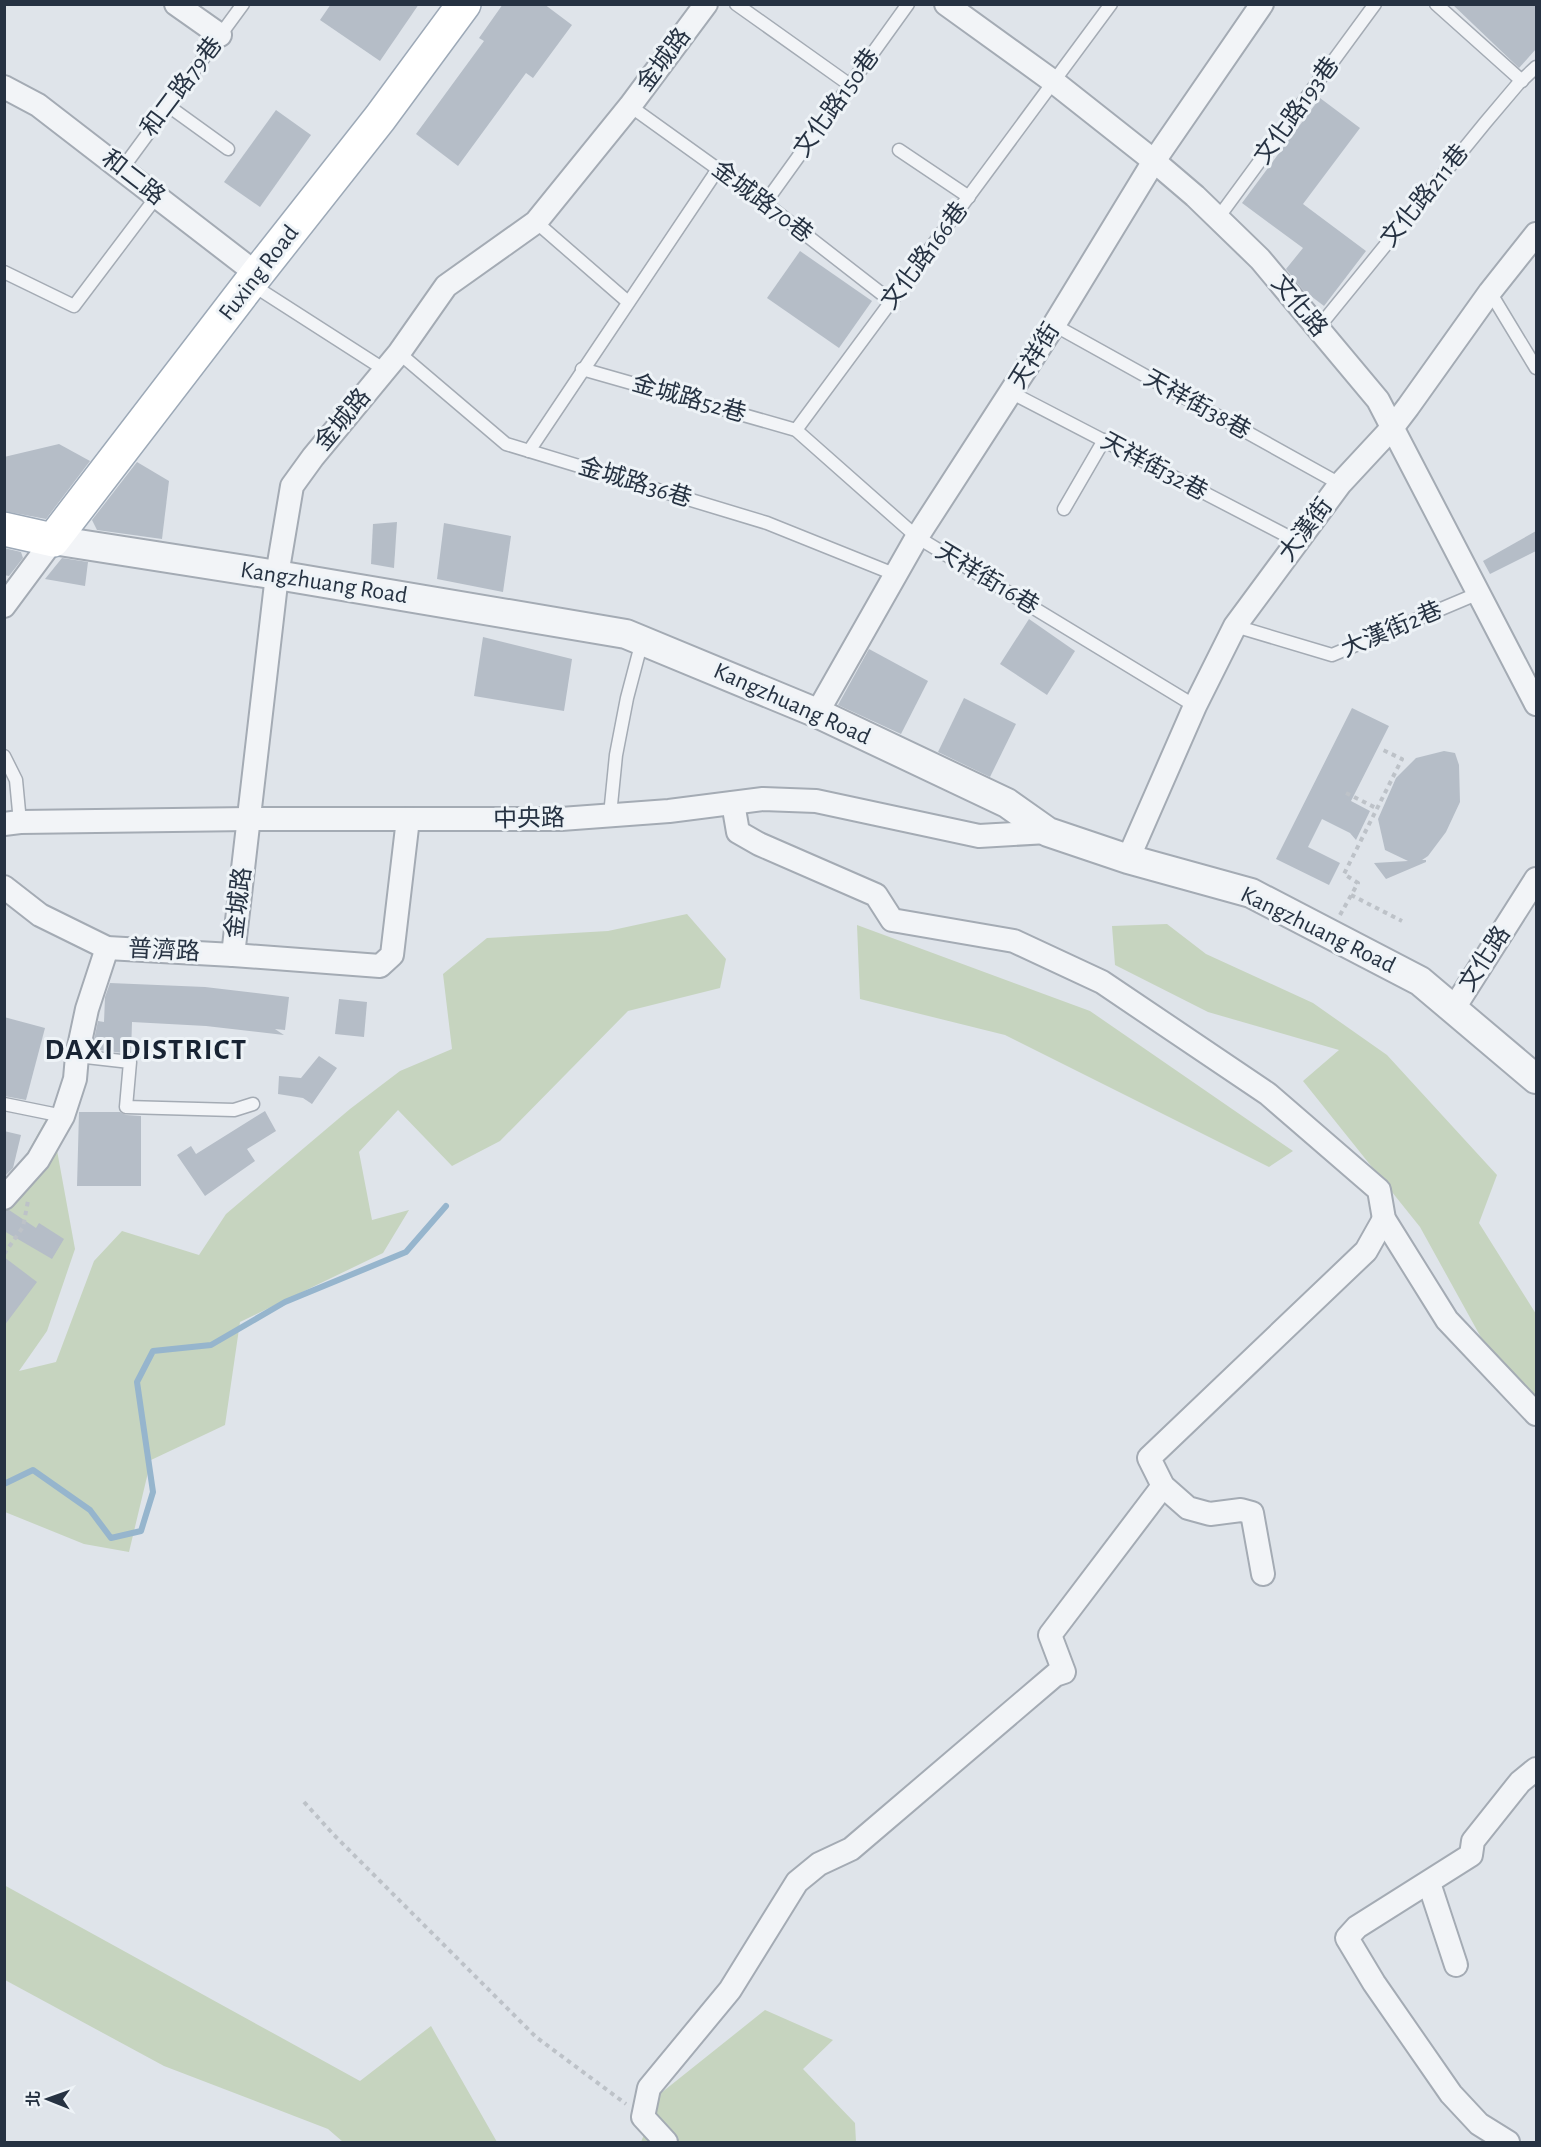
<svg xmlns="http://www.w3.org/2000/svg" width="1541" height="2147" viewBox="0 0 1541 2147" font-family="'Alegreya Sans','Noto Sans TC',sans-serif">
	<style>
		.green { fill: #c6d4bf }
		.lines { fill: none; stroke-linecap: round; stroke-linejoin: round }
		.stream { stroke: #96b5cd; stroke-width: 6 }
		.building { fill: #b5bdc7 }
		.service-casing { stroke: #a4abb4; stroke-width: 15 }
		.minor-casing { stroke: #a4abb4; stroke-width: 26 }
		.tertiary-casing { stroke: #a4abb4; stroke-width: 32 }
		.primary-casing { stroke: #9da9b7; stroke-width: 36 }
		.path { stroke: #bdc2c8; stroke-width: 4; stroke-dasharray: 4.5 4.5; stroke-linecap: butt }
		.service { stroke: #f2f4f7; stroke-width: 12 }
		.minor { stroke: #f2f4f7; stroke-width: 22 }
		.tertiary { stroke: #f2f4f7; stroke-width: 28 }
		.primary { stroke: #fff; stroke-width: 33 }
		.labels { text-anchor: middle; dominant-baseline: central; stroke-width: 6; stroke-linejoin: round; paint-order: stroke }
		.street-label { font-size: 24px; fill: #263242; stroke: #eef3f7 }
		.district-label { font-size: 30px; font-weight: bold; letter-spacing: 1.5px; fill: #182333; stroke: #eef3f7 }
	</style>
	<rect width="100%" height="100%" fill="#dfe4ea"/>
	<g class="green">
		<polygon points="687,914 726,959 720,988 628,1011 500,1141 452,1166 398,1110 359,1152 372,1220 409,1210 383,1253 240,1322 225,1425 151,1460 129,1552 84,1544 5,1512 5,1193 50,1112 75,1249 47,1331 19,1371 56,1362 94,1261 122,1231 199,1255 226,1214 350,1109 400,1071 452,1049 443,974 487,938 608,931"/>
		<polygon points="1167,924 1206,954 1313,1003 1387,1055 1497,1175 1479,1223 1536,1314 1536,1409 1494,1361 1420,1227 1303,1081 1339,1050 1208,1012 1115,965 1112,926"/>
		<polygon points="857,925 1090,1011 1293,1151 1269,1167 1005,1035 860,999"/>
		<polygon points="4,1885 360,2081 431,2026 497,2142 343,2142 328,2129 164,2066 5,1980"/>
		<polygon points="765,2010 833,2040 803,2069 855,2123 856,2142 641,2142 661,2093"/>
	</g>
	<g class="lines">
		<polyline class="stream" points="4,1484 33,1470 90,1510 111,1538 141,1531 153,1492 137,1382 153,1351 211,1345 285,1302 406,1252 446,1206"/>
	</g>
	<g class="building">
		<polygon points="331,4 419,4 380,61 320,20"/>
		<polygon points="503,4 544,4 572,25 533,78 526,73 458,166 416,134 484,41 479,38"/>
		<polygon points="1452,4 1536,4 1536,49 1519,68"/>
		<polygon points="1320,98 1360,128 1303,204 1366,251 1324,306 1303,290 1286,269 1303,248 1242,203"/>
		<polygon points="276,110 311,135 260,207 224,182"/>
		<polygon points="800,251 872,301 839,348 767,298"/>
		<polygon points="59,444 90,461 46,519 4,511 4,457"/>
		<polygon points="137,462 169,481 162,539 97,530 92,520"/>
		<polygon points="397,522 394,568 371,564 373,524"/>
		<polygon points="444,523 511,536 503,592 437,579"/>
		<polygon points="1536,531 1536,551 1490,574 1483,561"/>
		<polygon points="4,548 21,552 23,558 9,576 4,575"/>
		<polygon points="62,558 88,562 85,586 45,579"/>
		<polygon points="1029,619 1075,651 1047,695 1000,664"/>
		<polygon points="483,637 572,659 564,711 474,696"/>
		<polygon points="869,649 928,681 901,734 838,705"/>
		<polygon points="964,698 1016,724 990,777 938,752"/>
		<polygon points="1352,708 1389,726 1351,801 1370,811 1356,840 1350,833 1322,819 1308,847 1340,863 1329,885 1276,859"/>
		<polygon points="1444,751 1455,753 1459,765 1460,802 1446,832 1428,856 1422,860 1426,860 1426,862 1386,879 1374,863 1408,861 1385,850 1378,819 1396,778 1416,758"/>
		<polygon points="110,983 205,987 289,997 285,1030 275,1029 284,1035 206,1026 132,1022 131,1054 92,1049 98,1021 104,1022 105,997"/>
		<polygon points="339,999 367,1002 364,1037 335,1034"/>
		<polygon points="4,1017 45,1028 26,1100 4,1096"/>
		<polygon points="319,1056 337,1068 312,1104 303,1098 278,1094 279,1076 301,1078"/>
		<polygon points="265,1111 276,1131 247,1149 255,1161 205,1196 177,1155 191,1146 196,1154"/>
		<polygon points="79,1112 120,1112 126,1115 141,1116 141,1186 77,1186"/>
		<polygon points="4,1131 21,1135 13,1168 4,1177"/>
		<polygon points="9,1210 36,1228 39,1223 64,1239 52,1259 4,1231 4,1211"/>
		<polygon points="4,1257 37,1282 4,1326"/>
	</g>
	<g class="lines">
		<g class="service-casing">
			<g id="service">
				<polyline points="736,4 850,85"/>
				<polyline points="1436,4 1522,81"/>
				<polyline points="167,105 228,149"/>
				<polyline points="630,106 765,203 891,301"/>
				<polyline points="899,150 969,197"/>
				<polyline points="122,169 243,4"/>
				<polyline points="765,203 908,4"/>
				<polyline points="1218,218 1375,4"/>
				<polyline points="536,222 628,302"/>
				<polyline points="4,272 74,306 157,196"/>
				<polyline points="251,284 385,370"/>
				<polyline points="1490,292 1536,368"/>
				<polyline points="1054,325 1340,484"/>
				<polyline points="1318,328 1485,123 1518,84 1536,67"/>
				<polyline points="399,353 506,444 767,523 894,574"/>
				<polyline points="582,369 796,430 917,537 1195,706"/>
				<polyline points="1012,393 1297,541"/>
				<polyline points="796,430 1111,4"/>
				<polyline points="529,451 718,169"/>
				<polyline points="1064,509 1104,440"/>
				<polyline points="1235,626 1332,655 1479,593"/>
				<polyline points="4,756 16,780 20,822"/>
				<polyline points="610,815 616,755 627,698 642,641"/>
				<polyline points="77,1056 130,1062 126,1107 234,1110 253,1104"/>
				<polyline points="4,1104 63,1116"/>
			</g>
		</g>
		<g class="minor-casing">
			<g id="minor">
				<polyline points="176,4 220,35"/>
				<polyline points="946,4 1054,82 1154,161 1195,196 1260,259 1378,400 1536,704"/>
				<polyline points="4,87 38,105 257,274"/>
				<polyline points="4,606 53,540"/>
				<polyline points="817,713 917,537 1054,325 1154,161 1262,4"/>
				<polyline points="733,803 738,832 759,844 876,895 892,920 1014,941 1102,982 1268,1094 1379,1190 1384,1219 1447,1320 1536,1414"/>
				<polyline points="4,824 20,822 249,819 561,819 669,811 763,799 816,801 979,836 1048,832"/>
				<polyline points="1128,859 1195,706 1235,626 1340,484 1392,428 1408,407 1490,292 1536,234"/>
				<polyline points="4,887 40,915 107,948 233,955 380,966 392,955 408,819"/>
				<polyline points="233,955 277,575 292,486 313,457 399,353 446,286 536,222 630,106 706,4"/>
				<polyline points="1454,1008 1536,879"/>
				<polyline points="4,1198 38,1160 63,1116 75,1079 77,1056 87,1009 107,948"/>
				<polyline points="1263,1574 1252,1513 1241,1510 1210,1514 1188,1508 1163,1486 1149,1458 1366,1251 1384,1219"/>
				<polyline points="1429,1883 1456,1965"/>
				<polyline points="666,2142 643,2117 649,2088 730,1990 797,1882 819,1864 851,1849 1055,1675 1064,1672 1050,1635 1163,1486"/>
				<polyline points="1508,2142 1479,2124 1451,2094 1374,1983 1347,1938 1357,1927 1471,1855 1473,1841 1520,1782 1536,1769"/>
			</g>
		</g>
		<g class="tertiary-casing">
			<polyline id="tertiary" points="53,540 277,575 626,634 817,713 1007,803 1048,832 1128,859 1251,893 1420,981 1536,1079"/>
		</g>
		<g class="primary-casing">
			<polyline id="primary" points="4,529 53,540 257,274 380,118 464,4"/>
		</g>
		<g class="path">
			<polyline points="1346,793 1376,808"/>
			<polyline points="1351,895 1402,921"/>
			<polyline points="1340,915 1358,883 1344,874 1402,759 1383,750"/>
			<polyline points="4,1254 23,1227 28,1201"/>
			<polyline points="304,1802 333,1834 536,2037 626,2104"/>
		</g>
		<use href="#service" class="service"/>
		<use href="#minor" class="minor"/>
		<use href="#tertiary" class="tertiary"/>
		<use href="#primary" class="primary"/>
	</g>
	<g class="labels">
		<g class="street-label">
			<text transform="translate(664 60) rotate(-53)">金城路</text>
			<text transform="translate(182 87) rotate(-53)">和二路79巷</text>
			<text transform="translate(837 103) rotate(-54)">文化路150巷</text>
			<text transform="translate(1297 111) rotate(-54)">文化路193巷</text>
			<text transform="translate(133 178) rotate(38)">和二路</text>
			<text transform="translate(1425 196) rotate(-51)">文化路211巷</text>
			<text transform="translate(762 202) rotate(37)">金城路70巷</text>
			<text transform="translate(925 256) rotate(-53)">文化路166巷</text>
			<text transform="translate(259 273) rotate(-52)">Fuxing Road</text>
			<text transform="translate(1299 306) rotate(50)">文化路</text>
			<text transform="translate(1035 356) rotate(-58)">天祥街</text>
			<text transform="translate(689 399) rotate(16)">金城路52巷</text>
			<text transform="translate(1197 405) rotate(29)">天祥街38巷</text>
			<text transform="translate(343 420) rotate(-50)">金城路</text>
			<text transform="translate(1154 467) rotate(28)">天祥街32巷</text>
			<text transform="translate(635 483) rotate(17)">金城路36巷</text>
			<text transform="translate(1306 530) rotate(-53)">大漢街</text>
			<text transform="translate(987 579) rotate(31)">天祥街16巷</text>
			<text transform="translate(324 583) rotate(9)">Kangzhuang Road</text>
			<text transform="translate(1392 630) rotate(-23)">大漢街2巷</text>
			<text transform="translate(792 704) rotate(24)">Kangzhuang Road</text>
			<text transform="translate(529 819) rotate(-1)">中央路</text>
			<text transform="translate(239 903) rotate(-83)">金城路</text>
			<text transform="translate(1318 930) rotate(26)">Kangzhuang Road</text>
			<text transform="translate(164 951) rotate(3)">普濟路</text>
			<text transform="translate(1485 959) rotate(-57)">文化路</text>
		</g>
		<g class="district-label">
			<text x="146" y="1050">DAXI DISTRICT</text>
		</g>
	</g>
	<rect width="1541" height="2147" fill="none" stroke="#263242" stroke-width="12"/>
	<g transform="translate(48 2099) rotate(271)" stroke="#eef3f7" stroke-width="4.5" paint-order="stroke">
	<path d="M0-4.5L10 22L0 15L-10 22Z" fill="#263242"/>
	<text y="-9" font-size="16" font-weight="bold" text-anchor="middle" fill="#263242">北</text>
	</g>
</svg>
